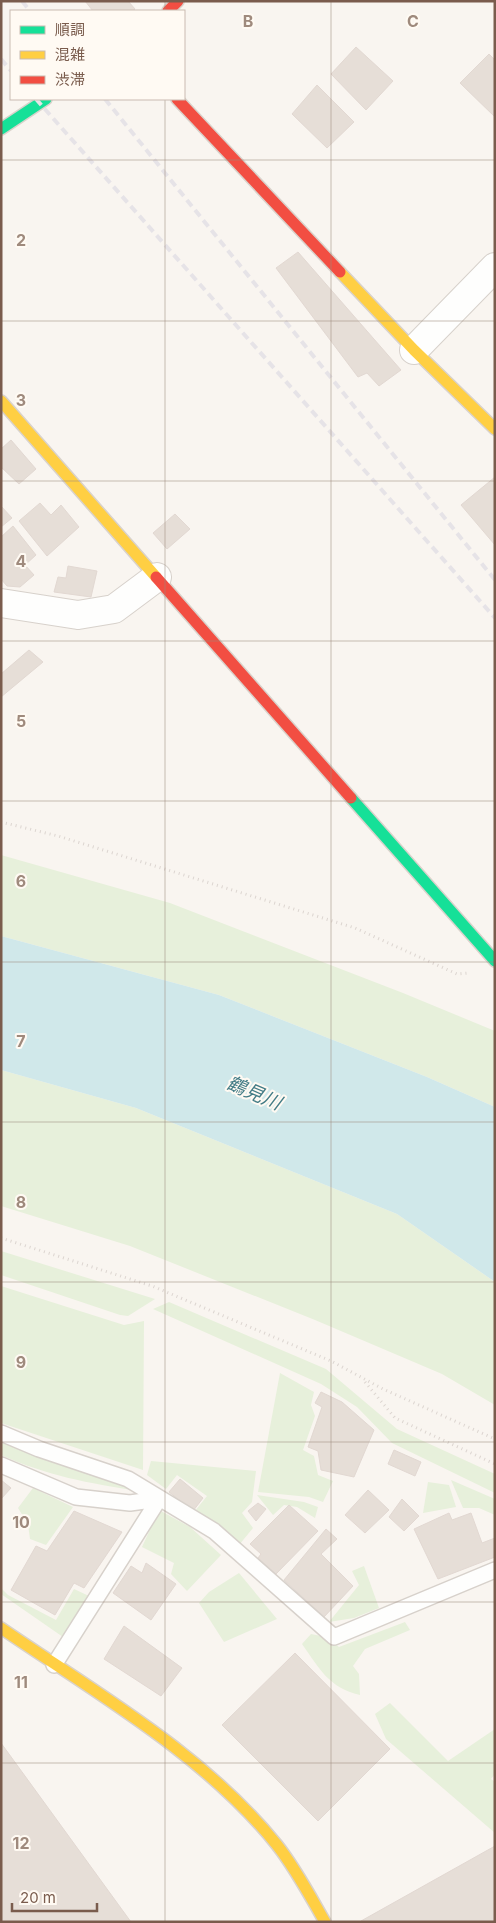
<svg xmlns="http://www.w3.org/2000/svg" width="496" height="1923" viewBox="0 0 496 1923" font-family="Inter,'Noto Sans JP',sans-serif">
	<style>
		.green { fill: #e7f0db }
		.water { fill: #d0e8ea }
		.building { fill: #e6ded7; stroke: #e2d8d2 }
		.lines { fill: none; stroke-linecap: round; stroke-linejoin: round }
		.lane-casing { stroke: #d7d1cb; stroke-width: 18 }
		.street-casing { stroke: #d7d1cb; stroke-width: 30 }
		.fast-casing { stroke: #d9d2cb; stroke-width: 14 }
		.slow-casing { stroke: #d9d2cb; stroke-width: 14 }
		.jam-casing { stroke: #d9d2cb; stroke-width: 14 }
		.path { stroke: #dcd5d0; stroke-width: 3; stroke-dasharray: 1 4; stroke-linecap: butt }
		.lane { stroke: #fefefd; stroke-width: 15 }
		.street { stroke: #fefefd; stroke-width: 28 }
		.fast { stroke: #16e098; stroke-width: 11 }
		.slow { stroke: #ffcf43; stroke-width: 11 }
		.jam { stroke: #f24e42; stroke-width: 11 }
		.rail { stroke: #e6e3e7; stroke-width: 4; stroke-dasharray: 8 5; stroke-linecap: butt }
		.grid { fill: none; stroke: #9f8a7d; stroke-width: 1; stroke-opacity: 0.55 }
		.labels { text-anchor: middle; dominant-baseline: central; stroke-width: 4; stroke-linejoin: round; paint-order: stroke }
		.water-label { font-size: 19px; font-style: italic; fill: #437c86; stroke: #fffaf3 }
		.grid-label { font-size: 16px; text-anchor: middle; font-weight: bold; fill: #9f8a7d; stroke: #fffaf3; stroke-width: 4; stroke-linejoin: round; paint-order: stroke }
	</style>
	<rect width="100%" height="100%" fill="#f9f5f0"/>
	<g class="green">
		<polygon points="1,855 170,903 403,993 495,1031 495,1107 427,1077 219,995 1,936"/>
		<polygon points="1,1070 136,1108 397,1214 495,1282 495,1405 442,1374 315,1320 130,1246 1,1206"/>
		<polygon points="1,1251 155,1299 128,1316 120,1315 1,1275"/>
		<polygon points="1,1286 124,1325 144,1321 143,1470 1,1423"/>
		<polygon points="169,1302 326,1369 397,1429 495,1474 495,1493 392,1443 357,1407 321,1384 153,1309"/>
		<polygon points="280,1373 314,1392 311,1405 315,1416 303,1450 314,1456 318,1475 333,1481 323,1502 309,1497 258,1492"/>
		<path d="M 1,1438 L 113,1477 L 138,1491 C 88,1483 48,1476 1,1455 Z"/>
		<polygon points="151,1461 256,1471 252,1502 242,1513 253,1528 239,1545 195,1511 207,1496 177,1475 166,1489 147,1475"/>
		<polygon points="451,1480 495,1499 495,1515 479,1508 463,1508"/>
		<polygon points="428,1482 449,1485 456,1507 423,1513"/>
		<polygon points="33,1488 73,1507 46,1545 30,1539 28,1524 18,1508"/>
		<polygon points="257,1495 304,1502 318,1507 315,1518 297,1507 284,1505 273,1515"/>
		<polygon points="159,1510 190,1527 221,1555 187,1591 171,1574 174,1563 142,1547"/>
		<polygon points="364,1566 379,1608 354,1618 329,1622 359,1585 352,1571"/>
		<polygon points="239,1573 277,1619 224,1642 199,1603 209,1592"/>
		<polygon points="1,1588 8,1595 56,1620 74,1589 89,1596 63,1637 1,1594"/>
		<path d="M 405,1622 L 410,1630 L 365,1649 L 353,1666 L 359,1674 L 360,1695 C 329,1688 319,1668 302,1644 L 311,1634 L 326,1637 L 339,1647 Z"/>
		<polygon points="390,1703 448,1761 495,1729 495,1774 491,1779 495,1782 495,1833 386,1739 375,1714"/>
	</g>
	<polygon class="water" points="1,936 219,995 427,1077 495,1107 495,1282 397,1214 136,1108 1,1070"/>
	<g class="building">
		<polygon points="85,1 128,1 135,9 132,11 93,11"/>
		<polygon points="356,47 393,81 366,110 331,74"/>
		<polygon points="489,54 495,60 495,117 460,83"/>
		<polygon points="317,85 354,122 327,148 292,114"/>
		<polygon points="298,252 401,370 379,386 367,373 358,377 276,268"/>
		<polygon points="11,440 36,469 19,484 1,467 1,449"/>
		<polygon points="495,477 495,545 461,505"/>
		<polygon points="40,503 51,515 61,505 79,527 47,556 19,521"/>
		<polygon points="1,506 12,518 1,527"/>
		<polygon points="175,514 190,529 167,549 153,533"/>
		<polygon points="13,526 36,555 25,565 34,575 20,587 7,586 1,579 1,537"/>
		<polygon points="68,566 97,571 91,597 54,592 58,577 66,578"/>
		<polygon points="29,650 43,662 1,697 1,674"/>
		<polygon points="321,1392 342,1402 374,1430 354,1477 321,1470 318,1451 308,1447 322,1407 315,1403"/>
		<polygon points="394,1450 421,1462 415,1476 388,1464"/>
		<polygon points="180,1479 203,1498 193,1511 169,1492"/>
		<polygon points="1,1480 11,1488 1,1499"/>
		<polygon points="368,1490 389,1510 365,1533 345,1515"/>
		<polygon points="402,1499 419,1516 404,1531 389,1517"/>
		<polygon points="258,1503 266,1509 256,1521 248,1511"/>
		<polygon points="289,1505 318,1531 276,1574 258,1558 261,1554 250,1544"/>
		<polygon points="74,1511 122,1532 84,1588 74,1583 55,1615 11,1590 36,1546 47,1551"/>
		<polygon points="449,1513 452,1520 471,1513 482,1543 495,1538 495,1557 438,1579 414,1529"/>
		<polygon points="326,1529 337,1539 321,1554 353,1586 324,1617 284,1580"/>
		<polygon points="146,1563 176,1584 151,1620 113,1593 131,1566 142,1573"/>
		<polygon points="124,1626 182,1668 161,1696 104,1659"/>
		<polygon points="295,1653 390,1749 318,1821 222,1725"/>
		<polygon points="1,1743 131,1922 1,1922"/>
		<polygon points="495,1846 495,1922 362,1922 361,1921"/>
	</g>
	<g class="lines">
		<g class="lane-casing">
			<g id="lane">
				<polyline points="1,1433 39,1449 128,1479 214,1531 334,1637 495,1570"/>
				<polyline points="1,1465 76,1497 130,1503 159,1499 54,1665"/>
			</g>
		</g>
		<g class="street-casing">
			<g id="street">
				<polyline points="414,350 495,267"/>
				<polyline points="1,603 78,615 114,609 157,577"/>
			</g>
		</g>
		<g class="fast-casing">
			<g id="fast">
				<polyline points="1,129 46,99"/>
				<polyline points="351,798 495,961"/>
			</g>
		</g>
		<g class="slow-casing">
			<g id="slow">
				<polyline points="340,272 414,350 495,429"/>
				<polyline points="1,401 156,577"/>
				<path d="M 1,1628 C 96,1693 204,1754 277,1845 C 296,1869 310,1896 325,1922"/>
			</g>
		</g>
		<g class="jam-casing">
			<g id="jam">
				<polyline points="168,11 178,1"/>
				<polyline points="177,99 340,272"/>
				<polyline points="156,577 351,798"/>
			</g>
		</g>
		<g class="path">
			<polyline points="1,822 58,836 355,928 457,974 468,973"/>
			<polyline points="1,1238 152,1286 331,1361 383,1389 495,1439"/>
			<polyline points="365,1382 395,1418 495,1464"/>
		</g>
		<use href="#lane" class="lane"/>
		<use href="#street" class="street"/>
		<use href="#fast" class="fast"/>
		<use href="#slow" class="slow"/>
		<use href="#jam" class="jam"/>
		<g class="rail">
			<polyline points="22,1 30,11"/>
			<polyline points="1,59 11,71"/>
			<polyline points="36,99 495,618"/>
			<polyline points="105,99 495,580"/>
		</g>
	</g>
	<path class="grid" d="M 165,1 L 165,11M 331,1 L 331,1922M 165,99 L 165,1922M 1,160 L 495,160M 1,321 L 495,321M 1,481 L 495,481M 1,641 L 495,641M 1,801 L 495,801M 1,962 L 495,962M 1,1122 L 495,1122M 1,1282 L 495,1282M 1,1442 L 495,1442M 1,1602 L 495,1602M 1,1763 L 495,1763"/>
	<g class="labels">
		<g class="water-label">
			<text transform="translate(254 1093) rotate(23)">鶴見川</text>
		</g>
	</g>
	<g class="grid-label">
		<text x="248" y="27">B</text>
		<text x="413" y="27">C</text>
		<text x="21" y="246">2</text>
		<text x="21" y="406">3</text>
		<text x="21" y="567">4</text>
		<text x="21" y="727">5</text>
		<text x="21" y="887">6</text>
		<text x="21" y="1047">7</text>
		<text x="21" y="1208">8</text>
		<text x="21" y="1368">9</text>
		<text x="21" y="1528">10</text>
		<text x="21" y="1688">11</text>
		<text x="21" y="1849">12</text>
	</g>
	<rect width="496" height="1923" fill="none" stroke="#7a5c4d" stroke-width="5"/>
	<rect x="10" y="10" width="175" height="90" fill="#fffaf3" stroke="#cabbb1"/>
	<rect x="20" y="26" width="25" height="8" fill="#16e098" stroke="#cabbb1"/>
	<text x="55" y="35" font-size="15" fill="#7a5c4d">順調</text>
	<rect x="20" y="51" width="25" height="8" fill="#ffcf43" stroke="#cabbb1"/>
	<text x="55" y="60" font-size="15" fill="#7a5c4d">混雑</text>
	<rect x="20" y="76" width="25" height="8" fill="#f24e42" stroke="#cabbb1"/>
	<text x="55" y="85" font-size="15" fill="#7a5c4d">渋滞</text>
	<path d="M12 1903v8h85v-8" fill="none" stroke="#7a5c4d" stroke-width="2.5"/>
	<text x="20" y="1903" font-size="15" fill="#7a5c4d" stroke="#fffaf3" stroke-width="4" paint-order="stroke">20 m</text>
</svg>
